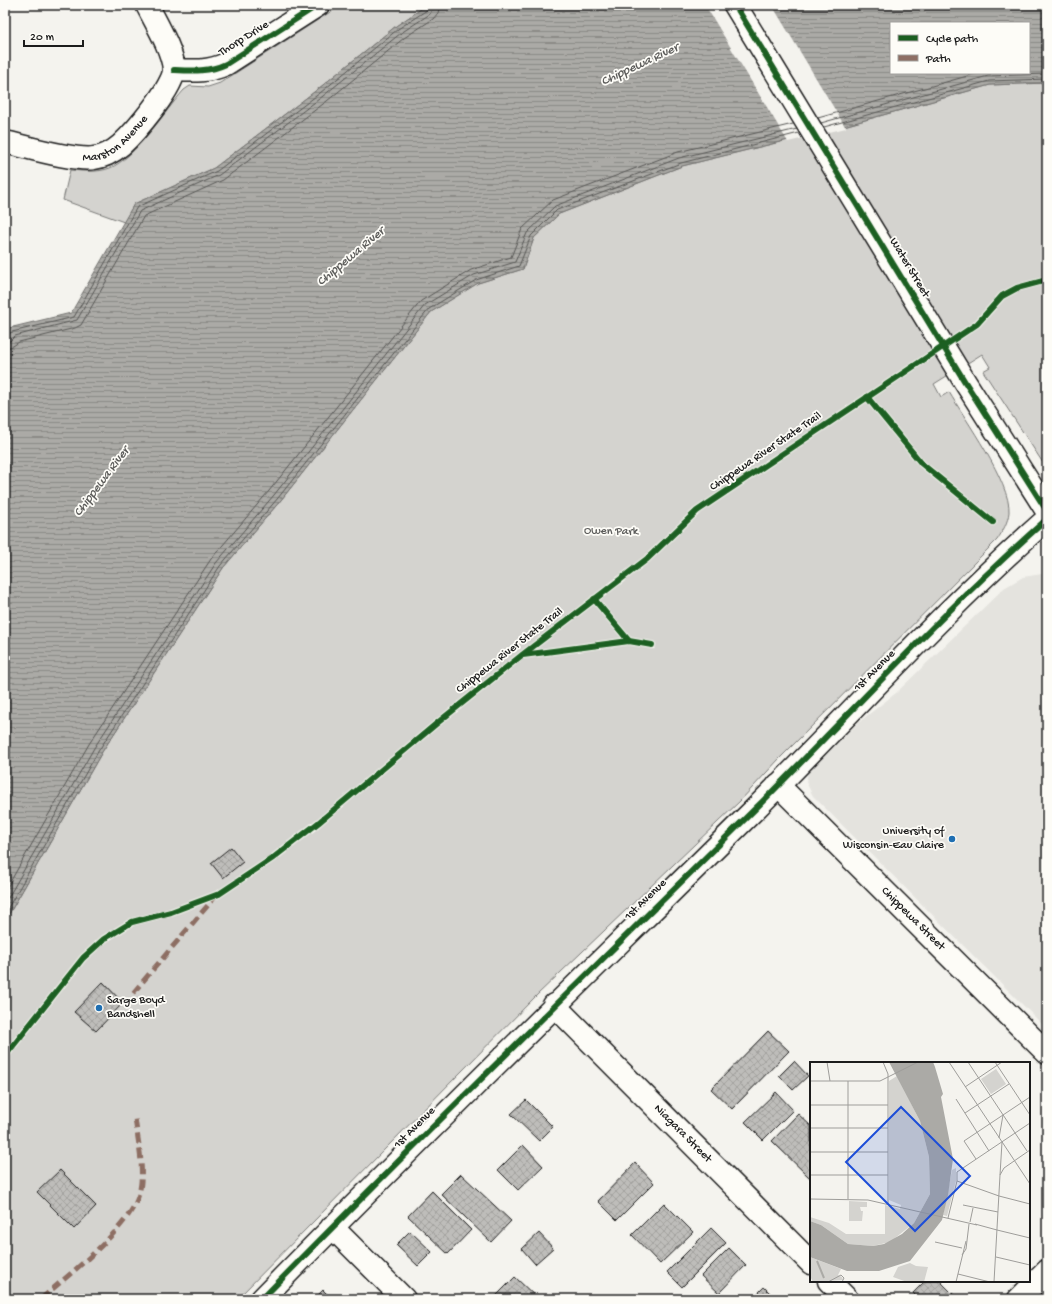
<svg xmlns="http://www.w3.org/2000/svg" width="1052" height="1304" viewBox="0 0 1052 1304" font-family="'Gochi Hand',sans-serif">
	<style>
		.built { fill: #e4e3de }
		.park { fill: #d4d3cf; stroke: #787876 }
		.water { fill: url(#water-rules); stroke: #72716f; fill-rule: evenodd }
		.pier { fill: #f4f3ee }
		.lines { fill: none; stroke-linecap: round; stroke-linejoin: round }
		.shore { stroke: #555553; stroke-width: 1 }
		.building { fill: url(#building-cross-hatch); stroke: #1c1c1c }
		.minor-casing { stroke: #1c1c1c; stroke-width: 25 }
		.major-casing { stroke: #1c1c1c; stroke-width: 25 }
		.minor { stroke: #fdfcf7; stroke-width: 22 }
		.major { stroke: #fdfcf7; stroke-width: 22 }
		.quiet { stroke: #8d6e63; stroke-width: 5; stroke-dasharray: 10 5; stroke-linecap: butt }
		.cycleway-casing { stroke: #fdfcf7; stroke-width: 8 }
		.cycleway { stroke: #1b5e20; stroke-width: 6 }
		.poi-dot { fill: #1f6fb2; stroke: #fdfcf7; stroke-width: 1.5 }
		.labels { text-anchor: middle; dominant-baseline: central; stroke-width: 3.5; stroke-linejoin: round; paint-order: stroke }
		.street-label { font-size: 12px; fill: #1c1c1c; stroke: #fdfcf7 }
		.park-label { font-size: 12px; fill: #5c5c5b; stroke: #fdfcf7 }
		.poi-label { font-size: 12px; fill: #1c1c1c; stroke: #fdfcf7; text-anchor: end }
		.water-label { font-size: 13px; font-style: italic; fill: #5c5c5a; stroke: #fdfcf7 }
		.inset-river { fill: none; stroke: #abaaa6; stroke-width: 2 }
		.inset-road { fill: none; stroke: #9e9d9a; stroke-width: 1 }
		.view { fill: #1d4ed8; fill-opacity: 0.15; stroke: #1d4ed8; stroke-width: 2 }
		.inset-edge { fill: none; stroke: #1c1c1c; stroke-width: 2 }
	</style>
	<defs>
		<pattern id="water-rules" width="6" height="5" patternUnits="userSpaceOnUse"><rect width="6" height="5" fill="#abaaa6"/><path d="M0 2.5h6" fill="none" stroke="#8a8a86"/></pattern>
		<pattern id="building-cross-hatch" width="8" height="8" patternUnits="userSpaceOnUse"><rect width="8" height="8" fill="#bebdba"/><path d="M0 0l8 8M0 8l8-8" fill="none" stroke="#a3a29f"/></pattern>
	</defs>
	<rect width="100%" height="100%" fill="#f4f3ee"/>
	<filter id="ink" filterUnits="userSpaceOnUse"><feTurbulence type="fractalNoise" baseFrequency=".025" numOctaves="2"/><feDisplacementMap in="SourceGraphic" scale="8" xChannelSelector="R" yChannelSelector="G"/><feConvolveMatrix kernelMatrix="1 2 1 2 8 2 1 2 1" color-interpolation-filters="sRGB"/></filter>
	<g filter="url(#ink)">
		<polygon class="built" points="1042,574 1047,575 1047,1029 813,796 806,782 808,772 816,764 859,722 896,693 1004,588 1023,577"/>
		<g class="park">
			<path d="M 341,5 L 427,5 L 396,26 L 318,89 L 214,168 L 134,204 L 124,222 L 63,200 L 70,170 C 83,171 97,173 110,168 C 135,158 165,111 184,90 L 190,86 L 208,87 L 220,83 Z"/>
			<path d="M 1047,83 L 1047,469 L 983,371 L 990,367 L 982,354 L 934,384 L 941,397 L 949,392 C 965,419 1011,483 1009,512 C 1008,522 1003,531 997,540 L 779,759 L 740,801 L 537,995 L 237,1299 L 5,1299 L 5,921 L 102,752 L 223,568 L 281,500 L 431,312 L 478,283 L 523,269 L 534,238 L 559,214 L 682,166 L 833,129 L 990,85 Z"/>
		</g>
		<path class="water" d="M 427,5 L 1047,5 L 1047,83 L 990,85 L 833,129 L 682,166 L 559,214 L 534,238 L 523,269 L 478,283 L 431,312 L 281,500 L 223,568 L 102,752 L 5,921 L 5,335 L 9,328 L 71,313 L 134,204 L 214,168 L 318,89 L 396,26 ZM 891,23 L 1029,23 L 1029,73 L 891,73 Z"/>
		<polygon class="pier" points="705,5 772,5 846,128 788,142"/>
		<g class="lines">
			<g class="shore">
				<polyline points="818,118 978,73"/>
				<polyline points="821,123 988,76 1047,74"/>
				<polyline points="824,127 989,81 1047,79"/>
				<polyline points="5,336 12,332 74,317 137,207 217,171 320,93 398,29 427,10 429,5"/>
				<polyline points="5,341 10,341 15,336 77,320 140,211 219,175 323,96 401,33 430,14 434,5"/>
				<polyline points="5,348 13,346 19,342 75,328 81,325 144,216 223,180 327,101 404,38 433,19 438,13 440,5"/>
				<polyline points="5,891 89,744 211,559 269,491 421,301 471,270 511,257 522,229 553,200 678,152 793,124"/>
				<polyline points="5,903 94,748 216,563 274,495 425,305 474,275 515,262 527,233 555,206 679,158 797,129"/>
				<polyline points="5,913 99,750 220,566 278,498 429,309 476,280 519,266 531,236 557,210 681,163 799,133"/>
			</g>
		</g>
		<g class="building">
			<polygon points="231,847 243,862 223,878 211,863"/>
			<polygon points="103,982 123,1003 96,1031 74,1012"/>
			<polygon points="768,1031 789,1051 732,1109 711,1089"/>
			<polygon points="794,1061 808,1076 793,1090 779,1076"/>
			<polygon points="776,1092 793,1110 763,1140 745,1122"/>
			<polygon points="526,1100 553,1127 539,1141 511,1114"/>
			<polygon points="798,1114 811,1126 811,1179 772,1141"/>
			<polygon points="523,1145 543,1166 518,1190 498,1170"/>
			<polygon points="635,1163 654,1183 617,1220 598,1201"/>
			<polygon points="60,1170 96,1206 74,1229 37,1192"/>
			<polygon points="461,1174 511,1221 491,1242 441,1194"/>
			<polygon points="432,1191 471,1230 448,1254 408,1216"/>
			<polygon points="664,1203 693,1232 660,1264 632,1235"/>
			<polygon points="711,1228 726,1243 682,1287 667,1272"/>
			<polygon points="410,1231 432,1252 418,1266 396,1245"/>
			<polygon points="539,1233 553,1248 535,1264 522,1249"/>
			<polygon points="729,1248 746,1265 719,1293 701,1276"/>
			<polygon points="515,1277 538,1299 493,1299"/>
			<polygon points="925,1281 940,1281 958,1299 919,1299 913,1293"/>
			<polygon points="764,1287 776,1299 752,1299"/>
			<polygon points="323,1290 332,1299 314,1299"/>
		</g>
		<g class="lines">
			<g class="minor-casing">
				<g id="minor">
					<path d="M 174,70 C 193,71 209,72 226,64 L 318,5"/>
					<path id="s1" d="M 5,142 C 27,147 74,161 94,158 C 104,157 114,151 121,145 C 134,133 175,86 174,69 C 172,49 156,23 147,5"/>
					<path id="s2" d="M 778,785 L 1047,1053"/>
					<path id="s3" d="M 554,1005 L 811,1263"/>
					<polyline points="332,1227 404,1299"/>
					<polyline points="829,1281 847,1299"/>
					<path d="M 262,1299 C 424,1133 590,972 755,809 C 852,712 944,610 1047,519"/>
					<polyline points="1019,1299 1047,1271"/>
				</g>
			</g>
			<g class="major-casing">
				<polyline id="major" points="735,5 965,382 1047,511"/>
			</g>
			<use href="#minor" class="minor"/>
			<use href="#major" class="major"/>
			<g class="quiet">
				<polyline points="133,993 215,897"/>
				<path d="M 41,1299 C 68,1275 127,1230 138,1197 C 146,1173 138,1143 135,1118"/>
			</g>
			<g class="cycleway-casing">
				<g id="cycleway">
					<polyline points="735,5 965,382 1047,511"/>
					<path d="M 174,70 C 193,71 209,72 226,64 L 318,5"/>
					<polyline points="867,397 922,464 993,522"/>
					<polyline points="594,599 629,641"/>
					<polyline points="523,655 629,641 652,645"/>
					<polyline points="5,1056 83,958 104,939 132,922 171,912 219,894 273,858 318,823 436,724 522,655 647,559 697,511 977,324 1002,296 1017,288 1047,280"/>
					<path d="M 262,1299 C 424,1133 590,972 755,809 C 852,712 944,610 1047,519"/>
				</g>
			</g>
			<use href="#cycleway" class="cycleway"/>
		</g>
	</g>
	<g class="poi-dot">
		<circle cx="952" cy="839" r="4"/>
		<circle cx="99" cy="1008" r="4"/>
	</g>
	<g class="labels">
		<g class="street-label">
			<text transform="translate(244 39) rotate(-32)">Thorp Drive</text>
			<text stroke="none"><textPath href="#s1" startOffset="119">Marston Avenue</textPath></text>
			<text transform="translate(909 268) rotate(59)">Water Street</text>
			<text transform="translate(766 452) rotate(-34)">Chippewa River State Trail</text>
			<text transform="translate(510 651) rotate(-38)">Chippewa River State Trail</text>
			<text transform="translate(875 671) rotate(-45)">1st Avenue</text>
			<text transform="translate(646 900) rotate(-44)">1st Avenue</text>
			<text stroke="none"><textPath href="#s2" startOffset="190">Chippewa Street</textPath></text>
			<text transform="translate(415 1128) rotate(-45)">1st Avenue</text>
			<text stroke="none"><textPath href="#s3" startOffset="182">Niagara Street</textPath></text>
		</g>
		<g class="park-label">
			<text x="611" y="532">Owen Park</text>
		</g>
		<g class="poi-label">
			<text x="944" y="832">University of<tspan x="944" dy="14">Wisconsin-Eau Claire</tspan></text>
			<text x="107" y="1001" text-anchor="start">Sarge Boyd<tspan x="107" dy="14">Bandshell</tspan></text>
		</g>
		<g class="water-label">
			<text transform="translate(640 65) rotate(-25)">Chippewa River</text>
			<text transform="translate(351 257) rotate(-40)">Chippewa River</text>
			<text transform="translate(102 482) rotate(-53)">Chippewa River</text>
		</g>
	</g>
	<g transform="translate(810 1062)">
		<rect width="220" height="220" fill="#f4f3ee"/>
		<path d="M 186,7 L 196,22 L 181,32 L 171,17 ZM 87,14 L 110,59 L 119,95 L 120,132 L 104,161 L 80,180 L 63,184 L 38,182 L 11,163 L 0,159 L 0,155 L 19,161 L 36,172 L 75,172 L 75,143 L 90,147 L 91,143 L 79,138 L 79,19 ZM 146,106 L 146,119 L 137,154 L 133,153 L 142,108 ZM 39,139 L 57,140 L 57,145 L 50,145 L 51,149 L 53,149 L 52,159 L 39,159 ZM 0,195 L 31,207 L 28,213 L 32,215 L 33,218 L 3,220 L 0,214 ZM 100,201 L 106,204 L 118,205 L 114,220 L 97,220 L 83,215 L 88,205 Z" fill="#d4d3cf"/>
		<path d="M 79,0 L 123,0 L 125,5 L 133,32 L 131,35 L 143,97 L 138,133 L 132,158 L 100,199 L 69,209 L 37,209 L 0,195 L 0,159 L 11,163 L 38,182 L 63,184 L 74,182 L 92,172 L 104,161 L 120,132 L 119,95 L 110,59 Z" fill="#abaaa6"/>
		<path class="inset-river" d="M 7,199 L 14,216"/>
		<path class="inset-road" d="M 17,0 L 20,19M 73,0 L 78,12 L 78,142M 139,0 L 220,122M 158,0 L 217,89M 185,0 L 220,53M 0,19 L 70,19 L 108,0M 38,19 L 38,137M 155,25 L 192,0M 146,37 L 179,89M 0,43 L 78,43M 155,51 L 199,22M 0,66 L 78,66M 189,76 L 193,53M 0,90 L 78,90M 166,97 L 154,79 L 220,35M 0,113 L 78,113M 190,113 L 192,80M 147,119 L 147,110 L 220,61M 147,119 L 189,134 L 220,142M 0,137 L 58,138 L 167,163M 153,143 L 188,150M 138,156 L 147,119M 160,160 L 163,146M 165,162 L 187,168M 187,168 L 220,176M 125,180 L 152,186M 152,193 L 156,187 L 159,162M 186,195 L 220,203M 148,212 L 180,220M 18,220 L 31,213 L 34,216 L 32,220M 146,220 L 156,179M 184,220 L 190,113 L 194,106 L 220,88"/>
		<path class="view" d="M 91,45 L 160,114 L 105,169 L 36,100 Z"/>
		<rect width="220" height="220" class="inset-edge"/>
	</g>
	<rect width="1052" height="1304" fill="none" stroke="#fdfcf7" stroke-width="20"/>
	<rect x="10" y="10" width="1032" height="1284" fill="none" stroke="#1c1c1c" stroke-width="1.5" filter="url(#ink)"/>
	<rect x="890" y="22" width="140" height="52" fill="#fdfcf7" stroke="#a3a29f"/>
	<rect x="898" y="35" width="20" height="6" fill="#1b5e20" stroke="#a3a29f"/>
	<text x="926" y="42" font-size="12" fill="#1c1c1c">Cycle path</text>
	<rect x="898" y="55" width="20" height="6" fill="#8d6e63" stroke="#a3a29f"/>
	<text x="926" y="62" font-size="12" fill="#1c1c1c">Path</text>
	<path d="M24 40v6h59v-6" fill="none" stroke="#1c1c1c" stroke-width="2"/>
	<text x="30" y="40" font-size="12" fill="#1c1c1c" stroke="#fdfcf7" stroke-width="3" paint-order="stroke">20 m</text>
</svg>
